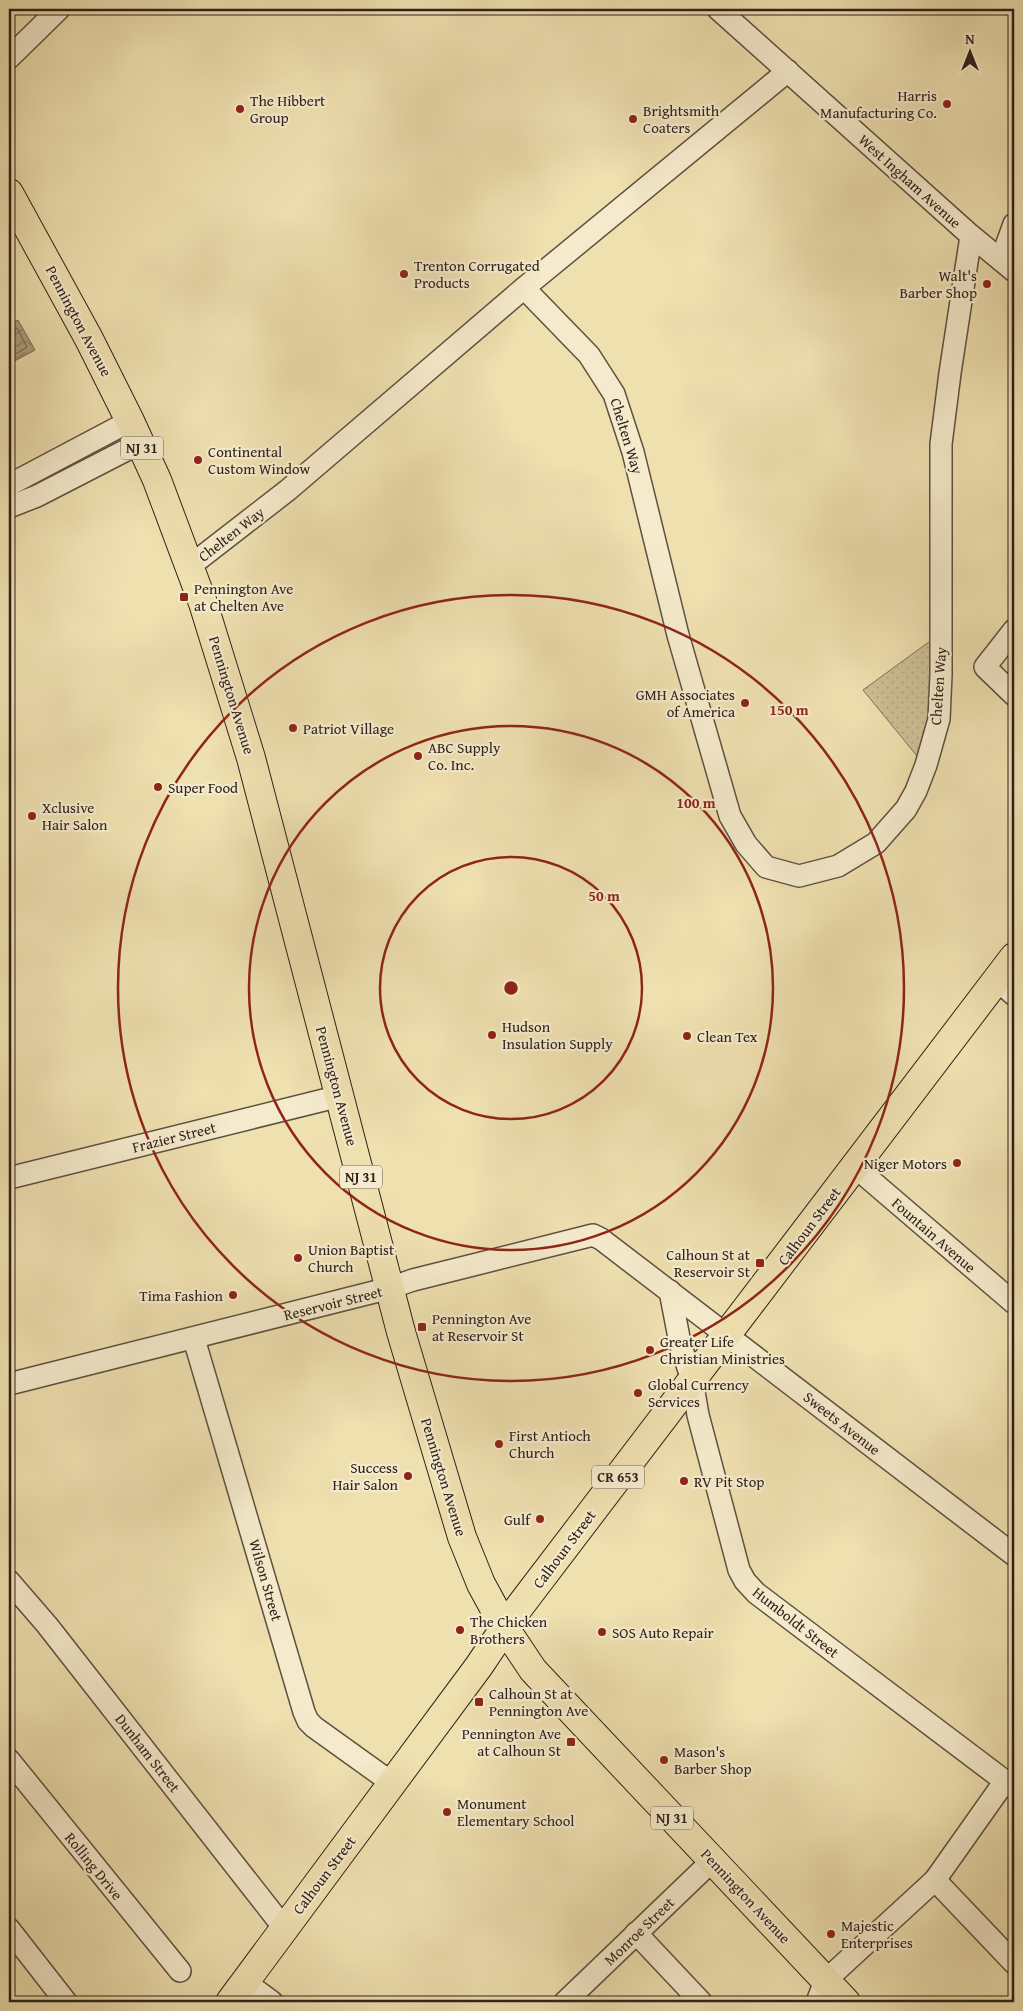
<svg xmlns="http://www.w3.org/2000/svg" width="1023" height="2011" viewBox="0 0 1023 2011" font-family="'Gentium Book Plus',serif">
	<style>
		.grass { fill: url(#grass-dots); stroke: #7e7059 }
		.water { fill: url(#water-waves); stroke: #7a6c56 }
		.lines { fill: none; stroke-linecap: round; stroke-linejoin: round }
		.shore { stroke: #6e604c; stroke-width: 1 }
		.minor-casing { stroke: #5e5040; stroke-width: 24 }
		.major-casing { stroke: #2e201b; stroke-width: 30 }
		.minor { stroke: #f5ebcc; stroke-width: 21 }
		.major { stroke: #efe0b0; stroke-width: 28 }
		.ring { fill: none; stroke: #8f2418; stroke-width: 2.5 }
		.poi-dot { fill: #8f2418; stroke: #f5ebcc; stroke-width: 2 }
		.labels { text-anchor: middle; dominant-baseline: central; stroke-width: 4.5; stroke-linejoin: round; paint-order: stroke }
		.shield { fill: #f5ebcc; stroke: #6a5d50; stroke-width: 1 }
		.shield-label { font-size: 14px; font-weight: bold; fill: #2e201b }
		.poi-label { font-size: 15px; fill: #2e201b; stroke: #f5ebcc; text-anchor: start }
		.street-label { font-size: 15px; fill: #2e201b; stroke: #f5ebcc }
		.centre { fill: #8f2418; stroke: #f5ebcc; stroke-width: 2.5 }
		.ring-label { font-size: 15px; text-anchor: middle; font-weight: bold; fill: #8f2418; stroke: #f5ebcc; stroke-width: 4.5; stroke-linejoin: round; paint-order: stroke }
	</style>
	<defs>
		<pattern id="grass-dots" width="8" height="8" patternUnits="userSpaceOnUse" patternTransform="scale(1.25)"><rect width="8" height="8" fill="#cebf97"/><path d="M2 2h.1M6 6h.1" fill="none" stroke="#b1a482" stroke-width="1.8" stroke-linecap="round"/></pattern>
		<pattern id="water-waves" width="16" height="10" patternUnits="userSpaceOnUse" patternTransform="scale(1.25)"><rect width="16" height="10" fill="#ad9f7d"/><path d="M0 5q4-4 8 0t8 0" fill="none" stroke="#8d8166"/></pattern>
	</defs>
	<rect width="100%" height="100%" fill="#efe0b0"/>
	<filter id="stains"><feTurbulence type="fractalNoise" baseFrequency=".004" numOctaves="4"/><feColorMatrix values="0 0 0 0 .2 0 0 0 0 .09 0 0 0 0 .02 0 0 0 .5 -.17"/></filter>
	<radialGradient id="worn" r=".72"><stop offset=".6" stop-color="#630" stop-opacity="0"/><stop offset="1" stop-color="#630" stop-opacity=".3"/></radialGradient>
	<polygon class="grass" points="933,639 931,707 917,756 863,690"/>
	<polygon class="water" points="18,320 35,350 9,364 9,325"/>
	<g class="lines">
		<polyline class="shore" points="9,329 17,328 27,347 9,358"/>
		<g class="minor-casing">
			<g id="minor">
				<polyline points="718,9 968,233 1014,271"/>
				<polyline points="9,58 59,9"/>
				<polyline points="1001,260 1014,224"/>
				<polyline points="524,288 589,355 614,394 633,452 678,635 730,816 746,844 766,867 799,876 838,866 876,843 906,809 916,791 926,765 939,719 941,675 941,444 950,373 971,236"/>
				<polyline points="9,485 130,421"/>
				<polyline points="9,507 37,496 140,443"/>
				<polyline points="190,566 288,490 524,288 788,71"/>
				<polyline points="1014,630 985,667 1014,695"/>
				<polyline points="997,980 1014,995"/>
				<polyline points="854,1166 1014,1303"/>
				<polyline points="9,1178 340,1096"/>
				<polyline points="670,1291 680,1343 692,1380 698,1415 739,1570 745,1581 756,1593 1014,1788"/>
				<polyline points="194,1339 304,1712 308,1721 314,1727 392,1783"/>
				<polyline points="9,1384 390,1288 413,1280 593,1235 601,1239 1014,1555"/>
				<polyline points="9,1581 47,1625 284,1928"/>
				<polyline points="9,1760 180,1971"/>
				<polyline points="935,1880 1014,1963"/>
				<polyline points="9,1929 66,2002"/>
				<polyline points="636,1933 701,2002"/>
				<polyline points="245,1982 272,2002"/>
				<polyline points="565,2002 713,1860"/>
				<polyline points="817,2002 825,1981 935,1880 1005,1781"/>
			</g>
		</g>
		<g class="major-casing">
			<g id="major">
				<polyline points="9,193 89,339 130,421 157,480 203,603 251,758 401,1332 462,1537 481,1584 505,1628 533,1670 846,2002"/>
				<polyline points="230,2002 479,1666 514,1614 1014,957"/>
			</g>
		</g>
		<use href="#minor" class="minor"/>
		<use href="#major" class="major"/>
	</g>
	<g class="ring">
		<circle cx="511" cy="988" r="131"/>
		<circle cx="511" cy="988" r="262"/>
		<circle cx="511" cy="988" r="393"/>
	</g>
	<g class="poi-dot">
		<circle cx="947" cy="104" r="5"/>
		<circle cx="240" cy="109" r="5"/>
		<circle cx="633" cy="119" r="5"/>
		<circle cx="404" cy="274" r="5"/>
		<circle cx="987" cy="284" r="5"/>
		<circle cx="198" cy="460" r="5"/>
		<rect x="179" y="592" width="10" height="10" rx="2.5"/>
		<circle cx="745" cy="703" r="5"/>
		<circle cx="293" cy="728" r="5"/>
		<circle cx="418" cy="756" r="5"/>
		<circle cx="158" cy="787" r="5"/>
		<circle cx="32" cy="816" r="5"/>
		<circle cx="492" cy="1035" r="5"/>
		<circle cx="687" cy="1036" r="5"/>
		<circle cx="957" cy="1163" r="5"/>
		<circle cx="298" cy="1258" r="5"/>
		<rect x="755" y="1258" width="10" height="10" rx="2.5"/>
		<circle cx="233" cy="1295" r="5"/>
		<rect x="417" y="1322" width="10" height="10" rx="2.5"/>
		<circle cx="650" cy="1350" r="5"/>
		<circle cx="638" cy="1393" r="5"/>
		<circle cx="499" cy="1444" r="5"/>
		<circle cx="408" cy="1476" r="5"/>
		<circle cx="684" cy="1481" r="5"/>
		<circle cx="540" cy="1519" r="5"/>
		<circle cx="460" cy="1630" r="5"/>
		<circle cx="602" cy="1632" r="5"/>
		<rect x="474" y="1697" width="10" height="10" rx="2.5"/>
		<rect x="566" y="1737" width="10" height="10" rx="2.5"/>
		<circle cx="664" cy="1760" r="5"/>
		<circle cx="447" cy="1812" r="5"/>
		<circle cx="831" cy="1934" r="5"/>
	</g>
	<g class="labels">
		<g class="shield">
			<rect x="121" y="436.5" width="42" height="23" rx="4"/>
			<rect x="340" y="1165.5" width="42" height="23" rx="4"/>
			<rect x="592" y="1465.5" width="52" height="23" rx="4"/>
			<rect x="651" y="1806.5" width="42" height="23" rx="4"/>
		</g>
		<g class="shield-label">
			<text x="142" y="448">NJ 31</text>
			<text x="361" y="1177">NJ 31</text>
			<text x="618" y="1477">CR 653</text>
			<text x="672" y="1818">NJ 31</text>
		</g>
		<g class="poi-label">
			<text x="937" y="95" text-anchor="end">Harris<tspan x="937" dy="17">Manufacturing Co.</tspan></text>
			<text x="250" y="100">The Hibbert<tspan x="250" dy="17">Group</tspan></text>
			<text x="643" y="110">Brightsmith<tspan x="643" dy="17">Coaters</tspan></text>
			<text x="414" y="265">Trenton Corrugated<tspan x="414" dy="17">Products</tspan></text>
			<text x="977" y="275" text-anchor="end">Walt's<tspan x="977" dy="17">Barber Shop</tspan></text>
			<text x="208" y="451">Continental<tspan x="208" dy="17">Custom Window</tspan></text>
			<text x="194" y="588">Pennington Ave<tspan x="194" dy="17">at Chelten Ave</tspan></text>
			<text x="735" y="694" text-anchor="end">GMH Associates<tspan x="735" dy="17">of America</tspan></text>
			<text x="303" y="728">Patriot Village</text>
			<text x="428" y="747">ABC Supply<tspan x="428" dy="17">Co. Inc.</tspan></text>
			<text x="168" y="787">Super Food</text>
			<text x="42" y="807">Xclusive<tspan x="42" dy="17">Hair Salon</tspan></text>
			<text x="502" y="1026">Hudson<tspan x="502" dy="17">Insulation Supply</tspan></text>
			<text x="697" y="1036">Clean Tex</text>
			<text x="947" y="1163" text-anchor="end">Niger Motors</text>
			<text x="308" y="1249">Union Baptist<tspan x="308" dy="17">Church</tspan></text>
			<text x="750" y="1254" text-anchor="end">Calhoun St at<tspan x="750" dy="17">Reservoir St</tspan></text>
			<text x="223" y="1295" text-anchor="end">Tima Fashion</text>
			<text x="432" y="1318">Pennington Ave<tspan x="432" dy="17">at Reservoir St</tspan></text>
			<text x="660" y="1341">Greater Life<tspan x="660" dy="17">Christian Ministries</tspan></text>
			<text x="648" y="1384">Global Currency<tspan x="648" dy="17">Services</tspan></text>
			<text x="509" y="1435">First Antioch<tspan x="509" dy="17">Church</tspan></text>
			<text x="398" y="1467" text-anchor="end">Success<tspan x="398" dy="17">Hair Salon</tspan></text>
			<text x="694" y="1481">RV Pit Stop</text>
			<text x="530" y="1519" text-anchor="end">Gulf</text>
			<text x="470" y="1621">The Chicken<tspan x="470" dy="17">Brothers</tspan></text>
			<text x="612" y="1632">SOS Auto Repair</text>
			<text x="489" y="1693">Calhoun St at<tspan x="489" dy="17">Pennington Ave</tspan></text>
			<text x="561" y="1733" text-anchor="end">Pennington Ave<tspan x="561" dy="17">at Calhoun St</tspan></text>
			<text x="674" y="1751">Mason's<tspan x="674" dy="17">Barber Shop</tspan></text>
			<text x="457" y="1803">Monument<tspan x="457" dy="17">Elementary School</tspan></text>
			<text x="841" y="1925">Majestic<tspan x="841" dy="17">Enterprises</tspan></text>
		</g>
		<g class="street-label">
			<text transform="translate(910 181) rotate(42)">West Ingham Avenue</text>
			<text transform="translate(79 321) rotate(62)">Pennington Avenue</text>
			<text transform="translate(627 436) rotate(73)">Chelten Way</text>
			<text transform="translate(231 534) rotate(-38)">Chelten Way</text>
			<text transform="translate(938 686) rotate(-86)">Chelten Way</text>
			<text transform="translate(232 695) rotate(73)">Pennington Avenue</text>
			<text transform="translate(337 1086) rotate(75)">Pennington Avenue</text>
			<text transform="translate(174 1137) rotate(-14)">Frazier Street</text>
			<text transform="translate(809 1226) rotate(-53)">Calhoun Street</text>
			<text transform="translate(934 1235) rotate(41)">Fountain Avenue</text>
			<text transform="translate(333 1303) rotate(-14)">Reservoir Street</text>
			<text transform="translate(842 1423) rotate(38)">Sweets Avenue</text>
			<text transform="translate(444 1477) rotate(73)">Pennington Avenue</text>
			<text transform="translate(564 1549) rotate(-53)">Calhoun Street</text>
			<text transform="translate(266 1580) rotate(74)">Wilson Street</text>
			<text transform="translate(796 1622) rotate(38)">Humboldt Street</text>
			<text transform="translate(148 1753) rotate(52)">Dunham Street</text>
			<text transform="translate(94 1866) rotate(51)">Rolling Drive</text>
			<text transform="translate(324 1875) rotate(-53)">Calhoun Street</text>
			<text transform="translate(746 1896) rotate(47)">Pennington Avenue</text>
			<text transform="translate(639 1931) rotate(-44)">Monroe Street</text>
		</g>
	</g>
	<circle cx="511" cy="988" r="8" class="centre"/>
	<g class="ring-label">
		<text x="789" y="715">150 m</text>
		<text x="696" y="808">100 m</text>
		<text x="604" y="901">50 m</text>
	</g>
	<rect width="1023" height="2011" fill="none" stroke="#efe0b0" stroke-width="30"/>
	<rect x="10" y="10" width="1003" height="1991" fill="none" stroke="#2e201b" stroke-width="2.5"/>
	<rect x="15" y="15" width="993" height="1981" fill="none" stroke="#2e201b"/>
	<g transform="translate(970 52)" stroke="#f5ebcc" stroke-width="4" paint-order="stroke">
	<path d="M0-4L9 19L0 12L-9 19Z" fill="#2e201b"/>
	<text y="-8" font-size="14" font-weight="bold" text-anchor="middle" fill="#2e201b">N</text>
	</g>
	<rect width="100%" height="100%" filter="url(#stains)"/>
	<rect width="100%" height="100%" fill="url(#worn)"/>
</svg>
